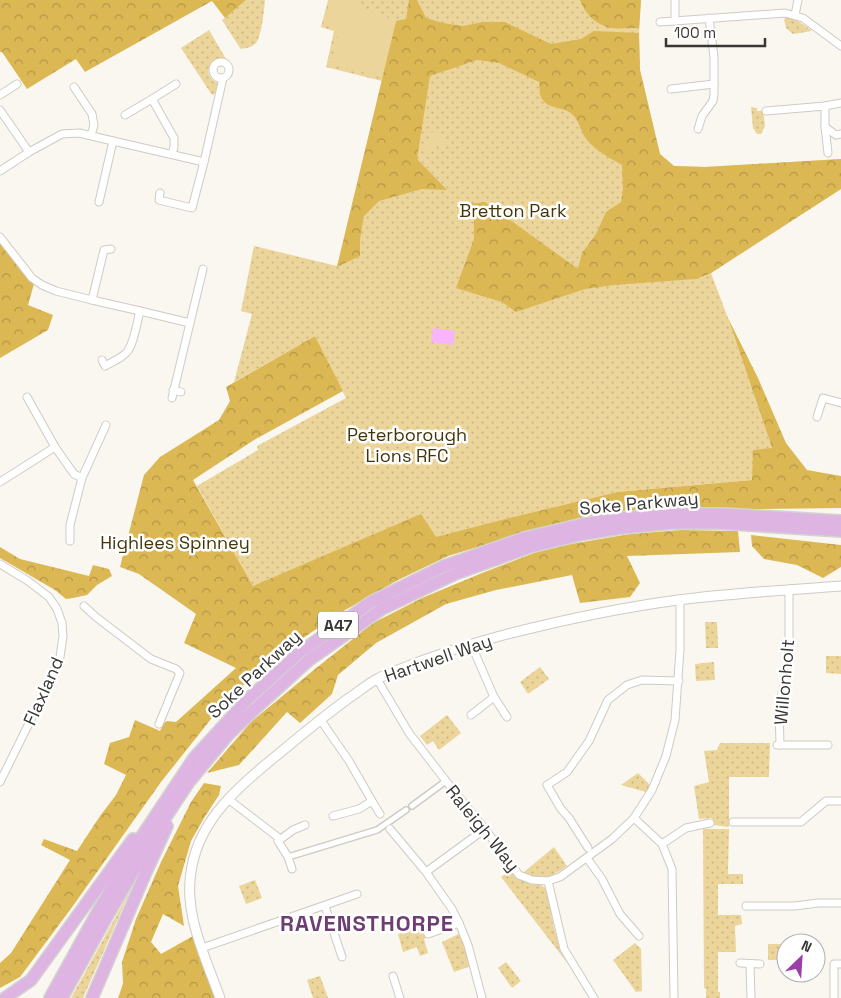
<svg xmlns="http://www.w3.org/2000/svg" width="841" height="998" viewBox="0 0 841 998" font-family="'Space Grotesk',sans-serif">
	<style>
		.grass { fill: url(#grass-dots) }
		.forest { fill: url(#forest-crowns) }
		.garden { fill: #ecd59a }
		.water { fill: #f8b4ff }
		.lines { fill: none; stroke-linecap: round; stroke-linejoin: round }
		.pedestrian-casing { stroke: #cecbc4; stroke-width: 8 }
		.minor-casing { stroke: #cecbc4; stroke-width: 9 }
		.tertiary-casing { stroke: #cecbc4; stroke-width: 11 }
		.trunk-casing { stroke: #d3d3d2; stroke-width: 14 }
		.pedestrian { stroke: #fff; stroke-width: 5 }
		.minor { stroke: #fff; stroke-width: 7 }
		.tertiary { stroke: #fff; stroke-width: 9 }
		.trunk { stroke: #deb4e3; stroke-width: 11 }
		.labels { text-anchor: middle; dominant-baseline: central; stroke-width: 5; stroke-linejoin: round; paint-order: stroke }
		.shield { fill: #fff; stroke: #747371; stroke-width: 1 }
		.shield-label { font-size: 16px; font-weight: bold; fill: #383734 }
		.park-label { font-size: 18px; fill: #433509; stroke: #fff }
		.street-label { font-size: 18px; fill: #383734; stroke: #fff }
		.district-label { font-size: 22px; font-weight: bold; letter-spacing: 1px; fill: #6d3e72; stroke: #fff }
	</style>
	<defs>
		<pattern id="grass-dots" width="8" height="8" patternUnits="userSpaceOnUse" patternTransform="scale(1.25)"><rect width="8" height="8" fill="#ecd59a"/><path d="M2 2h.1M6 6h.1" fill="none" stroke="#cbb785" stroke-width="1.8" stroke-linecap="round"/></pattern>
		<pattern id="forest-crowns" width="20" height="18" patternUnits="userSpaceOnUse" patternTransform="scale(1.25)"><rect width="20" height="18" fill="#dcb855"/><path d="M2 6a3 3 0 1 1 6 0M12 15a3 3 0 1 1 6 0" fill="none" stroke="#b39647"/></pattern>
	</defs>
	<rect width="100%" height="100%" fill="#faf7f0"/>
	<g class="grass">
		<path d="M 246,0 L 265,0 C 264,10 262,35 256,43 C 252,47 247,48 241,49 L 240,48 L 222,20 Z"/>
		<polygon points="328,0 641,0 639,37 640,70 660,154 674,166 705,167 841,159 841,189 711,273 728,318 772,448 752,480 617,492 521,515 253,586 197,486 258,450 257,446 346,398 315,336 234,382 252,314 241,311 254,246 337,266 382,81 326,67 334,31 321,27"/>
		<path d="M 787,17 C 797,19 804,25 812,31 L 793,34 L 786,28 L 784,19 Z"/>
		<path d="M 209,30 L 226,59 L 216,59 C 205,67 206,79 219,83 L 215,93 L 212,95 L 181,48 Z"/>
		<polygon points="751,107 757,108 757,111 763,111 765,126 761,134 757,134 753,128"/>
		<polygon points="705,622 717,622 718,648 706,648"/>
		<polygon points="826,656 841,656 841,674 826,673"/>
		<polygon points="714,662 715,680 696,681 695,664"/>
		<polygon points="540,667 549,679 528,694 520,682"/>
		<polygon points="447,715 461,733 439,750 433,741 427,745 420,736"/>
		<polygon points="720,743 770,743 769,777 729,777 729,827 713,825 712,818 699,819 694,786 709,782 704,751 717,750"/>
		<polygon points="638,773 650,785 646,792 621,785"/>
		<polygon points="703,829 729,829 728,874 743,874 743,884 718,884 718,915 741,915 742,924 735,926 736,952 718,952 718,992 720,992 720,998 706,998 706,989 704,988"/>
		<path d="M 554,847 L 567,866 C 550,878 545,881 524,874 L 524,872 Z"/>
		<path d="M 511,870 C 515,874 518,878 524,881 C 532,884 542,883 547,890 L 553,924 L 558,941 L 568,964 L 501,877 Z"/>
		<polygon points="255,880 262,898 246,904 239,886"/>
		<polygon points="131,889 83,998 71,998"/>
		<polygon points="422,927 426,938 424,939 428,953 420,956 417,947 403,952 398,934"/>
		<polygon points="459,934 463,939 471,966 454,972 442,942"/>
		<polygon points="635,943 641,949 642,991 636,992 613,960"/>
		<rect x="768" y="944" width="18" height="16"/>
		<polygon points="506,962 521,981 512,988 498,968"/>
		<polygon points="320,976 328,998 313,998 307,980"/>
	</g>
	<g class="forest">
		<polygon points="0,0 246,0 225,18 212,1 85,72 76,59 27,89 2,52 0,52"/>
		<path d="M 409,0 L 417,0 L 426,18 L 443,23 L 463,26 L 483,22 L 505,22 L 551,44 L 581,39 L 594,31 L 639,33 L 640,70 L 660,154 L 674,166 L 705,167 L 841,159 L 841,189 L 711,273 L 696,279 L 614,285 L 585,289 L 516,312 L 502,302 L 456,288 L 474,239 L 474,220 L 468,204 L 485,202 L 578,269 L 582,253 L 596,234 L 606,212 L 621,202 L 623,189 L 622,165 C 610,158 596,151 587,140 C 581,133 580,123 574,116 C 563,104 545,112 540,94 C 539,91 540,85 539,82 L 499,63 L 477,60 L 430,76 L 417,159 L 447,190 L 422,189 L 379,201 L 364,216 L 360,239 L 360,256 L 337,267 L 396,21 L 406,19 Z"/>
		<path d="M 580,0 L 641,0 L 639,28 C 630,28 620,29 611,28 C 596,25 585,14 580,0 Z"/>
		<polygon points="0,241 31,281 34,284 28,305 53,315 48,330 0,358"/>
		<polygon points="728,318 758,378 786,443 807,470 841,476 841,508 754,509 663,508 602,513 534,530 448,556 398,580 340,613 281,653 249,680 219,709 161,782 70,910 20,977 0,988 0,963 11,953 70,860 41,845 44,839 77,851 100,816 116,795 126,775 104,764 110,743 129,737 135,720 160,731 164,723 167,721 176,722 236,668 184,643 196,614 139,574 120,567 144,475 160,457 219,420 230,401 226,387 315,336 343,391 254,440 193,480 253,586 421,514 436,537 521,515 617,492 752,480 753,450 772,448"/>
		<polygon points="681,530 738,531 740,552 627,556 640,583 630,597 580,603 572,575 496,590 446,604 376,643 338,675 332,694 300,723 287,712 239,765 207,773 251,722 315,669 373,623 422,598 482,573 547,548 630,534"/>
		<polygon points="751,535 841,545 841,567 823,578 797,565 764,559 752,546"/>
		<polygon points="0,547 20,559 89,576 93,565 109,569 112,576 97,585 87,595 73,598 66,599 55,590 0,558"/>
		<polygon points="204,783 221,786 219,795 204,818 191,841 178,886 184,926 163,914 151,942 161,954 193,936 215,998 118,998 123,984 122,962 136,919 161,862 191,802"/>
	</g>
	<g class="garden">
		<polygon points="330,0 355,0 368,10 396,21 382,77 331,64 339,29 324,25"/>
		<path d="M 435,131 C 440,133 442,138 447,140 L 446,145 L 438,145 L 429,152 L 424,153 L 422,150 L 423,147 C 429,144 429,139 431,133 Z"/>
	</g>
	<polygon class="water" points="433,328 455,331 453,345 431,342"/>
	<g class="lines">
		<g class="pedestrian-casing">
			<g id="pedestrian">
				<polyline points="412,806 446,781"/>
				<polyline points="288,857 377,830 406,810"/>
			</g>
		</g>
		<g class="minor-casing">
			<g id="minor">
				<polyline points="795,15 798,0"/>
				<polyline points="675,21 675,0"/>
				<polyline points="660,22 785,13 803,18 841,46"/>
				<circle cx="221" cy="70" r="8"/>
				<polyline points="74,87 92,114 94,125 91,135"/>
				<polyline points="671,89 714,84"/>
				<polyline points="0,95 17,84"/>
				<polyline points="152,99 176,84"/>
				<polyline points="825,106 825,127 828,153"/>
				<polyline points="0,110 29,152"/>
				<polyline points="766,111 825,106 841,103"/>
				<polyline points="125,115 152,99 174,138 174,147 172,154"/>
				<polyline points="825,127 836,135 841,134"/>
				<polyline points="698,129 702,116 713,101 714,94 714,57 709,18"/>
				<polyline points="113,141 204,162 223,78"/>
				<polyline points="0,171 29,152 62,134 79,133 113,141 99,202"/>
				<polyline points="160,193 159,200 192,208 204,162"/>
				<polyline points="0,237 32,278 42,285 56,291 92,300 104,250 111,249"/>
				<path d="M 92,300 L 140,311 C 137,322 134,345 126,353 C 120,359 112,362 105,366 L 102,360"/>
				<polyline points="140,311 190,323 172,398"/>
				<polyline points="190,323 203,269"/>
				<polyline points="173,390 181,392"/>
				<polyline points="27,397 55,447"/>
				<polyline points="817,417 823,398 841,403"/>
				<polyline points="82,478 106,425"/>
				<polyline points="0,482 55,447 74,474 82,478 70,525 70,541"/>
				<polyline points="0,564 28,581 49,597 57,609 62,623 63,636 60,657 50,677 44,693 0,782"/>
				<polyline points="84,606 96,617 151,659 176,669 180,673 159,724"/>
				<polyline points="471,644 494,697 507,717"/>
				<polyline points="377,679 409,733 446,781 485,829 519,875 532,880 548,881 560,877 612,839 634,818 652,790 666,756 675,720 680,650 680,599"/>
				<polyline points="471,715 494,697"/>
				<polyline points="320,719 349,761 372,801 380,814"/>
				<polyline points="777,745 828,745"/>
				<polyline points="780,745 779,707 788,665 789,654 789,589"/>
				<polyline points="228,799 279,838 278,841 288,857 292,869"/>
				<polyline points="333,816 359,809 372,801"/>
				<polyline points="634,818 662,844 672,869 674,998"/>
				<polyline points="733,822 801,822 826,801 841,801"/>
				<polyline points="390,829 426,872 452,909 459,923 468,945 482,998"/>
				<polyline points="278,841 293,830 305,825"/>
				<polyline points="662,844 686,828 710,823"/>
				<polyline points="588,848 569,818 561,809 547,785 567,772 589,741 608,700 627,685 642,680 679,681"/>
				<polyline points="587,858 602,879 620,914 639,936"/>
				<polyline points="426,872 485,829"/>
				<polyline points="548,881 564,949 594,998"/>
				<polyline points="325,906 342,957"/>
				<polyline points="746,906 795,906 818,903 841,903"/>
				<polyline points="428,934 459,923"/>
				<polyline points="202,948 357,894"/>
				<polyline points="740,963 760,964"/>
				<polyline points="750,964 751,998"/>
				<polyline points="393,976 400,998"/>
				<polyline points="834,998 834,964 841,964"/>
			</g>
		</g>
		<g class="tertiary-casing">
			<path id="tertiary" d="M 220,998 C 205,956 182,911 192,866 C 201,818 240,785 276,756 C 300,736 324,716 349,698 C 359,692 368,683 379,678 C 386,674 395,671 403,668 C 435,655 467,645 500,636 C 558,621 618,608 678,600 C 732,593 787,590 841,586"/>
		</g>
		<g class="trunk-casing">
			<g id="trunk">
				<polyline points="5,998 31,980 133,839"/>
				<polyline points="50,998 96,915 140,839 194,758 247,700 299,653 371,602 444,566 524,538 579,525 618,518 681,514 723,514 841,521"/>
				<polyline points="62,998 105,920 158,829 189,782 203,765 228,735 255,709 309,660 382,609 455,574 530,547 584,534 622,528 673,523 718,523 841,531"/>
				<polyline points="92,998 146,872 167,826"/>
			</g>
		</g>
		<use href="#pedestrian" class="pedestrian"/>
		<use href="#minor" class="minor"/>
		<use href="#tertiary" class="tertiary"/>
		<use href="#trunk" class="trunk"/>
	</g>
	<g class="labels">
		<rect class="shield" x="318" y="611.5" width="40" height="27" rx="4"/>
		<g class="shield-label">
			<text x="338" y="625">A47</text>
		</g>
		<g class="park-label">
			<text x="513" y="210">Bretton Park</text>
			<text x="407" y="434">Peterborough<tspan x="407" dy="21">Lions RFC</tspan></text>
			<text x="175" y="542">Highlees Spinney</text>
		</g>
		<g class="street-label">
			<text transform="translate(639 503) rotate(-5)">Soke Parkway</text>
			<text transform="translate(438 658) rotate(-19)">Hartwell Way</text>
			<text transform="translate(254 674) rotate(-43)">Soke Parkway</text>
			<text transform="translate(784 682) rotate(-85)">Willonholt</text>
			<text transform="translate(43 691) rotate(-66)">Flaxland</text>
			<text transform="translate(483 828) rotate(51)">Raleigh Way</text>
		</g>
		<g class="district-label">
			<text x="367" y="923">RAVENSTHORPE</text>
		</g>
	</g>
	<g transform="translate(801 958) rotate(25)"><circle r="24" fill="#ffffff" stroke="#afafae"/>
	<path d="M0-4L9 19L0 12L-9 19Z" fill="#9c3ea7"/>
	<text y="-8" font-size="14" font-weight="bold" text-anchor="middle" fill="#383734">N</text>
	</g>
	<path d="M666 38v8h99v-8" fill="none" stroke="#383734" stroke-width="2.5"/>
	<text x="674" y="38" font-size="15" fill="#383734" stroke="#ffffff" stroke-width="4" paint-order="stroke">100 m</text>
</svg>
